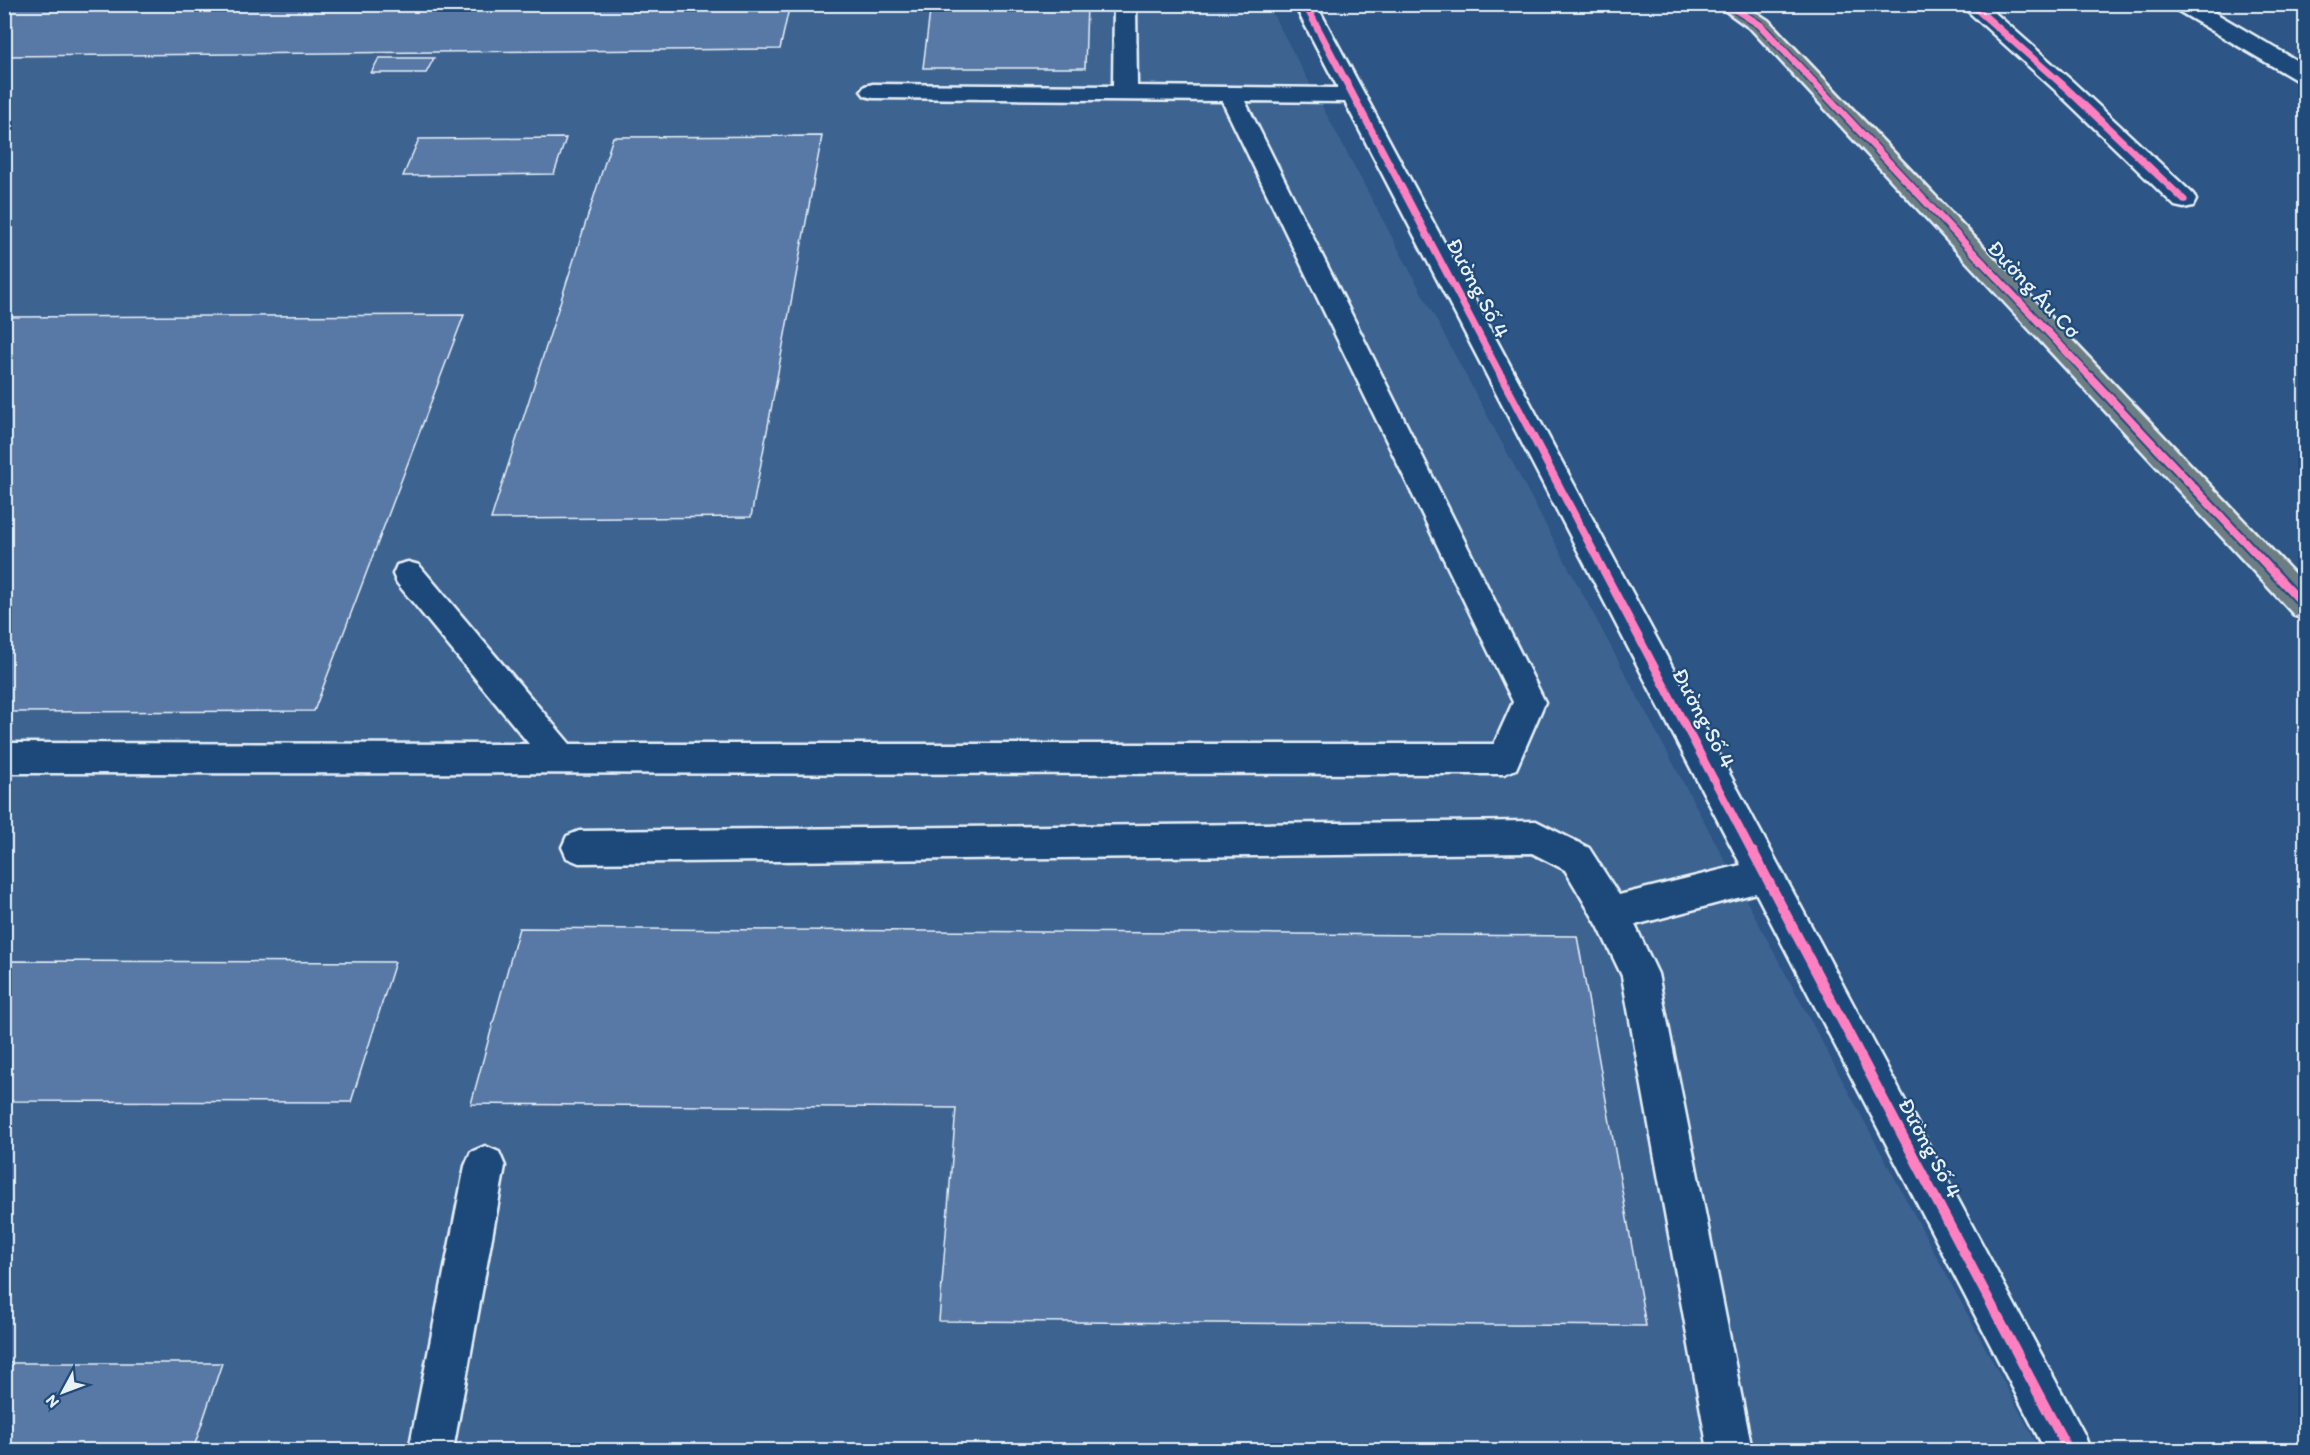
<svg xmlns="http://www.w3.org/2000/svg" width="2310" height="1455" viewBox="0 0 2310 1455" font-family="Itim,sans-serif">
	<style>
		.built { fill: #3d6391 }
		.building { fill: #5978a5; stroke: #e8f1f8; stroke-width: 1.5 }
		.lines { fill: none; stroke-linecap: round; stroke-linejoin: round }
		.minor-casing { stroke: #e8f1f8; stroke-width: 5 }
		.major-casing { stroke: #e8f1f8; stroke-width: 5 }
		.minor { fill: #1f4a7a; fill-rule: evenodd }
		.major { fill: #6c7e84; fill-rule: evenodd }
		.cycleway-far2-casing { stroke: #1f4a7a; stroke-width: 10 }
		.cycleway-far1-casing { stroke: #1f4a7a; stroke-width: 12 }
		.cycleway-casing { stroke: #1f4a7a; stroke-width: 14 }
		.cycleway-far2 { stroke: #ff80c0; stroke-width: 7 }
		.cycleway-far1 { stroke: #ff80c0; stroke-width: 8 }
		.cycleway { stroke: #ff80c0; stroke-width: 10 }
		.labels { text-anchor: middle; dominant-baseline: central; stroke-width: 4.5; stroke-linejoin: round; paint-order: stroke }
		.street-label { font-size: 22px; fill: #e8f1f8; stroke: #1f4a7a }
	</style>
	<rect width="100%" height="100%" fill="#2d5585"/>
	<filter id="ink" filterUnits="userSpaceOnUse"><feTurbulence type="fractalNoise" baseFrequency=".0167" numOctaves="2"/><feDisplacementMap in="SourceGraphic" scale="12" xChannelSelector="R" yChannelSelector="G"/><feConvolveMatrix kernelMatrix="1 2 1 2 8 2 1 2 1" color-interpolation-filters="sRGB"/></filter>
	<g filter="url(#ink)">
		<polygon class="built" points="5,4 1268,5 2040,1450 5,1450"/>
		<g class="building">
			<polygon points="4,4 790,4 780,49 4,56"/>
			<polygon points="931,4 1087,4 1085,68 923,68"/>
			<polygon points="379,58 434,58 426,73 371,73"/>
			<polygon points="822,136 751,517 491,519 613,137"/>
			<polygon points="566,138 554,174 403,176 419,139"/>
			<polygon points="464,315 314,711 4,712 4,317"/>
			<polygon points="519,928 1577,936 1646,1326 939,1321 956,1108 471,1104"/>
			<polygon points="4,961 395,962 351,1102 4,1101"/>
			<polygon points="4,1363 222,1363 193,1450 4,1450"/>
		</g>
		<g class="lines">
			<g class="minor-casing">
				<g id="minor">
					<polygon points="1114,4 1136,4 1137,86 1338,88 1294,4 1316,4 2084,1434 2090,1450 2045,1450 1756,893 1635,925 1658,974 1752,1450 1708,1450 1622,976 1598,926 1565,870 1532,853 579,863 567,858 562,847 567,836 579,831 1536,821 1589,848 1619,895 1741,865 1345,102 1245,101 1545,702 1516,769 1504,774 4,773 4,743 529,744 397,583 393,574 397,565 408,562 419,565 570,744 1494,744 1513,702 1222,101 873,98 865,96 861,91 865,86 873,84 1113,86"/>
					<polygon points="1960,4 1985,4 2072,81 2193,194 2196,200 2193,206 2184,208 2175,206 2056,91"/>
					<polygon points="2172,4 2200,4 2306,66 2306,83 2298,81 2175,9"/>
					<polygon points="485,1146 499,1152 505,1166 453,1450 409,1450 465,1166 471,1152"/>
				</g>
			</g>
			<g class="major-casing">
				<polygon id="major" points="1716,4 1743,4 1768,20 2306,586 2306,619 2295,616 1752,30"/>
			</g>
			<use href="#minor" class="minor"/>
			<use href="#major" class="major"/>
			<g class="cycleway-far2-casing">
				<g id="cycleway-far2">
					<polyline points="1305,4 1502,378"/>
					<polyline points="1727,4 1760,25 2091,378"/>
					<polyline points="1971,4 2064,86 2184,200"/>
				</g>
			</g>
			<g class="cycleway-far1-casing">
				<g id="cycleway-far1">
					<polyline points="1501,376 1753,854"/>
					<polyline points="2089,376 2306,607"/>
				</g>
			</g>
			<g class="cycleway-casing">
				<polyline id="cycleway" points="1753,852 2068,1450"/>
			</g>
			<use href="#cycleway-far2" class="cycleway-far2"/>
			<use href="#cycleway-far1" class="cycleway-far1"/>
			<use href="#cycleway" class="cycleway"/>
		</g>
	</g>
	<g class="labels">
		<g class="street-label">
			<text transform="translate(1478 288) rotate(62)">Đường Số 4</text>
			<text transform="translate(2034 289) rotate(47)">Đường Âu Cơ</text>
			<text transform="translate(1704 718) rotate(62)">Đường Số 4</text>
			<text transform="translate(1930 1148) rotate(62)">Đường Số 4</text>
		</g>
	</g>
	<rect width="2310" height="1455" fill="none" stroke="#1f4a7a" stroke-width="24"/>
	<rect x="12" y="12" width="2286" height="1431" fill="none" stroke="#e8f1f8" stroke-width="2" filter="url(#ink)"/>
	<g transform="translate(63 1392) rotate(229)" stroke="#1f4a7a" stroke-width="4.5" paint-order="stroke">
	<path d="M0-4.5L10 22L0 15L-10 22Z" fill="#e8f1f8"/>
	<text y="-9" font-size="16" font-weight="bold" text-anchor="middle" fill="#e8f1f8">N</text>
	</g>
</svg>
